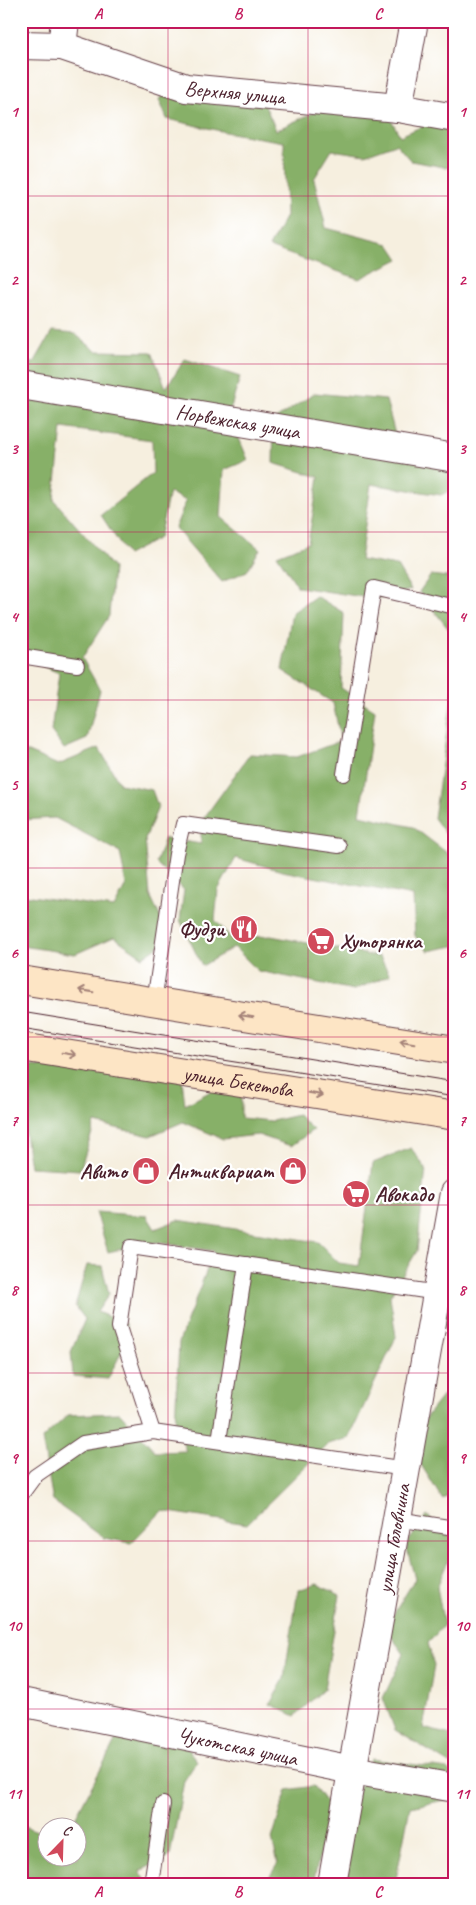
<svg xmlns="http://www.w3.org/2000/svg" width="476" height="1905" viewBox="0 0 476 1905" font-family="Caveat,sans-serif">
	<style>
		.forest { fill: #87b068; stroke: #68684a }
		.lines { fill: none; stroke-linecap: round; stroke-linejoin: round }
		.service-casing { stroke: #643e46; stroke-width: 16 }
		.minor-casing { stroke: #643e46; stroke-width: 30 }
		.secondary-casing { stroke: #643e46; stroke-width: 30 }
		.service { stroke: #fff; stroke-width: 14 }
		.minor { stroke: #fff; stroke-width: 28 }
		.secondary { stroke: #fde5c5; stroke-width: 28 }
		.tram { stroke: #4a1f2b; stroke-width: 1 }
		.oneway { stroke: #a48278 }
		.grid { fill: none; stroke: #c2185b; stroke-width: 1; stroke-opacity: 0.55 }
		.labels { text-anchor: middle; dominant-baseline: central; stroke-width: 4.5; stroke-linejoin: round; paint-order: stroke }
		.street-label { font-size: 21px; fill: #4a1f2b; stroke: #fff }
		.poi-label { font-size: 21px; font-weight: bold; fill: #4a1f2b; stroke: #fff; text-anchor: end }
		.neatline { fill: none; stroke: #c2185b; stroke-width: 2 }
		.grid-label { font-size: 16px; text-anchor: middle; font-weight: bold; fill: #c2185b }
	</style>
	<rect width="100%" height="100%" fill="#fff"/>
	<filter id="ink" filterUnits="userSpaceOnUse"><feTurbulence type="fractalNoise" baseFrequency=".02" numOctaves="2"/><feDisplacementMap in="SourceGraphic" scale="10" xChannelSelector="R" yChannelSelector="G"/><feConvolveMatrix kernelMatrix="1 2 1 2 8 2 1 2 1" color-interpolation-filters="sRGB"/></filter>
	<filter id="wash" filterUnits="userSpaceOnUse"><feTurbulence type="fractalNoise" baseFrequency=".0096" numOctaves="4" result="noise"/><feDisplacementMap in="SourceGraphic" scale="20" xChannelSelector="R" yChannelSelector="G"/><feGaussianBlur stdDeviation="1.12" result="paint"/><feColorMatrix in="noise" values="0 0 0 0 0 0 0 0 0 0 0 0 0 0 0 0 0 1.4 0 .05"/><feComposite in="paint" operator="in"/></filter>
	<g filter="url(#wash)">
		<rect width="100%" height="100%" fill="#f6efdf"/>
		<g class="forest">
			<polygon points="185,80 259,92 276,130 337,102 388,114 400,136 439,119 455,123 455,169 411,161 396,144 365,155 332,150 314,179 326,228 389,244 399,259 359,279 269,247 286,216 284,142 225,132 167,119 159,99"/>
			<polygon points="52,332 75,334 96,351 152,352 166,388 185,359 240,377 229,414 248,460 224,470 221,517 260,549 247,571 222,582 175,528 186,501 169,492 159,538 127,555 101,515 153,473 152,440 62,428 54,500 113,568 109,616 82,658 100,690 87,739 64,749 51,731 59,673 21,657 21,361 34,363"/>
			<polygon points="315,393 386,400 401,457 448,465 455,477 455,488 441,495 371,484 360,560 397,566 411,590 376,599 298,587 277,555 308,543 319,477 273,463 274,420"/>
			<polygon points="431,575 455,578 455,637 419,592"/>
			<polygon points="316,596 344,613 341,688 375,710 360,815 413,827 455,859 455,943 454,946 428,951 415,936 413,896 282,871 236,858 218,890 215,920 231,938 271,936 380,957 390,975 354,990 258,971 234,947 202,966 180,920 184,890 156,863 165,838 201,844 201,822 250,754 297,757 341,741 333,703 282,670 292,613"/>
			<polygon points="455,677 455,842 451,841 434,818"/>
			<polygon points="99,748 120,784 152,790 158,807 145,839 150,895 170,938 143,957 114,937 75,954 21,946 21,898 24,895 114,908 126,885 120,852 55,818 21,820 21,752 28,752 58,765"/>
			<polygon points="68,1046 182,1079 185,1105 224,1084 241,1092 241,1118 272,1121 298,1115 313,1130 291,1146 258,1135 223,1139 183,1122 150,1136 95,1123 80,1170 30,1167 23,1121 21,1121 21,1062 26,1066 54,1069"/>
			<polygon points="411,1148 426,1169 417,1251 390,1296 396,1337 349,1438 328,1444 247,1524 162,1511 131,1543 104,1538 53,1501 42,1439 68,1415 120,1413 156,1452 186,1451 175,1423 179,1342 214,1251 156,1242 108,1252 96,1212 147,1216 155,1229 178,1220 318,1242 339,1263 359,1266 373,1163"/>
			<polygon points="455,1253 455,1351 442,1321"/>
			<polygon points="87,1265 102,1266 109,1294 97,1312 126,1324 128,1339 108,1379 73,1376 71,1352 85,1319 75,1306"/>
			<polygon points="455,1380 455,1494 442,1499 417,1458 425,1418"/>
			<polygon points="427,1515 455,1539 455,1544 437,1587 444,1625 428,1643 434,1666 423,1728 455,1736 455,1767 395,1730 383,1698 404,1654 385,1628 415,1579 406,1545"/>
			<polygon points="317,1584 340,1595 324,1689 295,1716 270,1704 284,1679 298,1590"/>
			<polygon points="120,1732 181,1740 197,1761 184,1781 170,1856 140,1871 148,1884 21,1884 21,1825 40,1832 47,1829 48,1858 78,1858 78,1828 54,1827 73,1822"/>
			<polygon points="371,1759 448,1769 455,1784 455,1798 410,1807 395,1884 335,1884 332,1852"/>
			<polygon points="314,1786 330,1808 313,1884 265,1884 278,1863 272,1839 287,1790"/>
		</g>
	</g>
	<g filter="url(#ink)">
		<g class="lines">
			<g class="service-casing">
				<g id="service">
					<polyline points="21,656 77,665"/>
					<polyline points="344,774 374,588 455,607"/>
					<polyline points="154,1002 176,854 183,824 339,846"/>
					<polyline points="219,1441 246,1264"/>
					<polyline points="406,1469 153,1432 119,1327 131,1247 438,1293"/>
					<polyline points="21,1495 35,1476 83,1443 153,1432"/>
					<polyline points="397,1519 455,1528"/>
					<polyline points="151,1884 163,1804"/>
				</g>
			</g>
			<g class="minor-casing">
				<g id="minor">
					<path id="s1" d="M 21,45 L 62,46 L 186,88 L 398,108 L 455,118"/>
					<polyline points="62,46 65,21"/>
					<polyline points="398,108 414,21"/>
					<path id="s2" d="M 21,385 L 455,458"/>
					<path id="s3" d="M 21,1702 L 352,1770 L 455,1788"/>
					<path id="s4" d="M 332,1884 L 455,1193"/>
				</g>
			</g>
			<g class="secondary-casing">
				<g id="secondary">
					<polyline points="21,980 455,1050"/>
					<path id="s5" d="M 21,1047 L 455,1116"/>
				</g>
			</g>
			<use href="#service" class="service"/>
			<use href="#minor" class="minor"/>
			<use href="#secondary" class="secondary"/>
			<g class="tram">
				<polyline points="21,1012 455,1082"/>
				<polyline points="21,1028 455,1097"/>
			</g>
		</g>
		<defs><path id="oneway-shaft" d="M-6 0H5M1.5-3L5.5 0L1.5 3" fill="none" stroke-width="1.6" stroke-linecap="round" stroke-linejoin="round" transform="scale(1.25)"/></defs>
		<g class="oneway">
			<use href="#oneway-shaft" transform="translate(86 991) rotate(-171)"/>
			<use href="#oneway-shaft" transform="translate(246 1016) rotate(-171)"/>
			<use href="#oneway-shaft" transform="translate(407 1042) rotate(-171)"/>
			<use href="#oneway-shaft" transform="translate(69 1054) rotate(9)"/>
			<use href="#oneway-shaft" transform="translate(316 1094) rotate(9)"/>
		</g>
	</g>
	<path class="grid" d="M 168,21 L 168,1884M 308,21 L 308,1884M 21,196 L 455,196M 21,364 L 455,364M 21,532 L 455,532M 21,700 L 455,700M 21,868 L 455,868M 21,1037 L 455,1037M 21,1205 L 455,1205M 21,1373 L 455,1373M 21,1541 L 455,1541M 21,1709 L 455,1709"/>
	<defs>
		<g id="restaurant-disc" transform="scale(1.4375)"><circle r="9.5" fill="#d1495b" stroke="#fff"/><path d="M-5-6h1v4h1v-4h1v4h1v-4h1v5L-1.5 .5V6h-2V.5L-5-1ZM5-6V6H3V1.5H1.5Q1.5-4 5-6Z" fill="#fff"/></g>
		<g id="supermarket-disc" transform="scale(1.4375)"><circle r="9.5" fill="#d1495b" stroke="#fff"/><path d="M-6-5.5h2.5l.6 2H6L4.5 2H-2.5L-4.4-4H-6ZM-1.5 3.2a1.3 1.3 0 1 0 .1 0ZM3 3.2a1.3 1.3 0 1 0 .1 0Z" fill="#fff"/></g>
		<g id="shop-disc" transform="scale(1.4375)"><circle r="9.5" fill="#d1495b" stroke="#fff"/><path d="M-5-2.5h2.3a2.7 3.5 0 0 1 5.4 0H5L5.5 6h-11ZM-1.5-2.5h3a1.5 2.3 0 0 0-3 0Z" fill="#fff"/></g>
	</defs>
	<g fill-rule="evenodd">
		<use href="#restaurant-disc" x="244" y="929"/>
		<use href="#supermarket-disc" x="321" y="941"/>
		<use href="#shop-disc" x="146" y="1171"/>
		<use href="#shop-disc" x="293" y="1171"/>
		<use href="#supermarket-disc" x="356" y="1194"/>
	</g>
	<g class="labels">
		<g class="street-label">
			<text stroke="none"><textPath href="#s1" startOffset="221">Верхняя улица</textPath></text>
			<text stroke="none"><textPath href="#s2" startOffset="220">Норвежская улица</textPath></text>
			<text stroke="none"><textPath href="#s5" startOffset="220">улица Бекетова</textPath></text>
			<text stroke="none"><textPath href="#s4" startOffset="351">улица Головнина</textPath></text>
			<text stroke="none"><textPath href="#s3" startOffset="221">Чукотская улица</textPath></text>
		</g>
		<g class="poi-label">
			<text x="225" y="929">Фудзи</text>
			<text x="340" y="941" text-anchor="start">Хуторянка</text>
			<text x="127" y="1171">Авито</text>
			<text x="274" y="1171">Антиквариат</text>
			<text x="375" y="1194" text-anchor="start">Авокадо</text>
		</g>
	</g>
	<rect width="476" height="1905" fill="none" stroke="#fff" stroke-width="55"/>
	<g transform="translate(62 1842) rotate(23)"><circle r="24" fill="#ffffff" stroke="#b7a5aa"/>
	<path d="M0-4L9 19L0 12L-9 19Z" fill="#d1495b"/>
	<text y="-8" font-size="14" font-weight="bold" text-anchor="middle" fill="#4a1f2b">С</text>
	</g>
	<rect x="28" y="28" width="420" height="1850" class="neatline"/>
	<g class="grid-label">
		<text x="98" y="19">A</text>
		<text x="238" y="19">B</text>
		<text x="378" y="19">C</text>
		<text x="14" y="117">1</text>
		<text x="462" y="117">1</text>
		<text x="14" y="285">2</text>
		<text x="462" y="285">2</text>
		<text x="14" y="454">3</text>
		<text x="462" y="454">3</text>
		<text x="14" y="622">4</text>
		<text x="462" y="622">4</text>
		<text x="14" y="790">5</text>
		<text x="462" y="790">5</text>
		<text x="14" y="958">6</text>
		<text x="462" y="958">6</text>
		<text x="14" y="1126">7</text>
		<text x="462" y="1126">7</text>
		<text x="14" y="1295">8</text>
		<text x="462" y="1295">8</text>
		<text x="14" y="1463">9</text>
		<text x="462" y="1463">9</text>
		<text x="14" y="1631">10</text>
		<text x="462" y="1631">10</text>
		<text x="14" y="1799">11</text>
		<text x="462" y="1799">11</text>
		<text x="98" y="1897">A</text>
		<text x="238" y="1897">B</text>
		<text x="378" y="1897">C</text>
	</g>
</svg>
